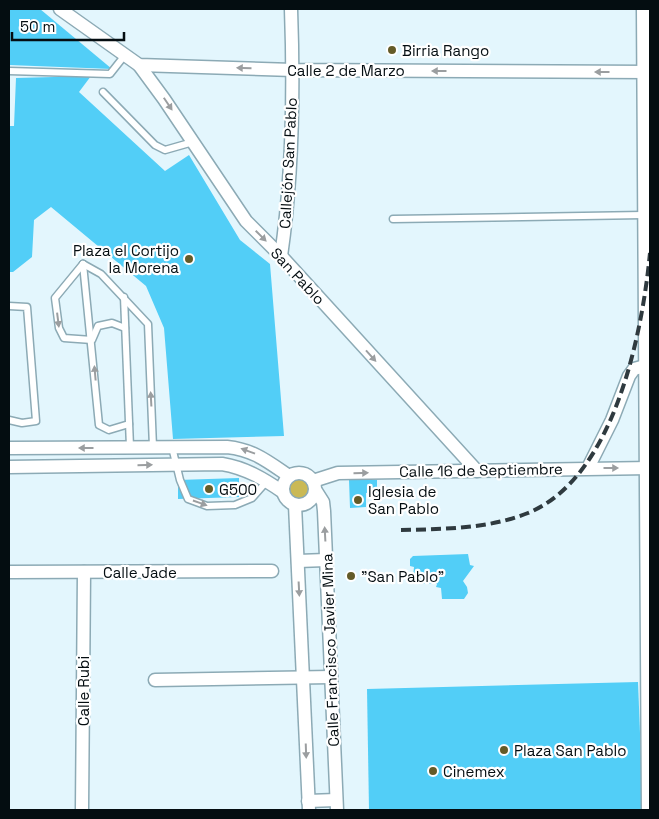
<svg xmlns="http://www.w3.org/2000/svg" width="659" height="819" viewBox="0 0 659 819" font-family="'Space Grotesk',sans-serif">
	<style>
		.water { fill: #cab955 }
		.building { fill: #52cef7 }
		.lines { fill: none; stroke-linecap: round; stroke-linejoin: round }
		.service-casing { stroke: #8caab5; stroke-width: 9 }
		.minor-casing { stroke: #8caab5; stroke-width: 15 }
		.service { stroke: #fff; stroke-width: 6 }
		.minor { stroke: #fff; stroke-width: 12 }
		.rail { stroke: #2f3a3f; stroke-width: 4; stroke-dasharray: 10 5; stroke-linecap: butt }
		.oneway { fill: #9b9ea0 }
		.poi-dot { fill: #645b28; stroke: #fff; stroke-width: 2 }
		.labels { text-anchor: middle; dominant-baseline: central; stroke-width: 4.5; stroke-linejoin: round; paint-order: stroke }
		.poi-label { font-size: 15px; fill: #040d11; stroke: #fff; text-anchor: start }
		.street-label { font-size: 15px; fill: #040d11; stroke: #fff }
	</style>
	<rect width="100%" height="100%" fill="#e3f6fd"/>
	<circle class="water" cx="299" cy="489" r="16"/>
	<g class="building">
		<polygon points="9,9 40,9 112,69 9,65"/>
		<polygon points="91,76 79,92 165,171 189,155 240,240 270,264 284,436 173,439 164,328 146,286 51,207 34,220 32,257 13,272 9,272 9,126 14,126 16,78"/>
		<polygon points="239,478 239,497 178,499 178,480"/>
		<polygon points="349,480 377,480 377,493 366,493 366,507 350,508"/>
		<polygon points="468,554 470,565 474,566 463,581 467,587 468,593 464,599 442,599 441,588 436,587 437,584 412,583 410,578 413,577 414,567 410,566 410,559 413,556"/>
		<polygon points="638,682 643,810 369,810 367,689"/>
	</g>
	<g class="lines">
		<g class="service-casing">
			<g id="service">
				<polyline points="9,71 110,74 125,55"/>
				<polyline points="103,92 155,145 165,150 193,142"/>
				<polyline points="393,219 643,215"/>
				<polyline points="83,264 101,274 148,324 153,447"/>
				<polyline points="83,264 99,425 109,430 129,424"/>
				<polyline points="83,264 55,298 59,328 64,338 92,340 98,326 112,323 125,328"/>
				<polyline points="124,297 130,447"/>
				<polyline points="9,306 27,307 36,421 22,423 9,420"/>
				<polyline points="172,447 180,480 188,499 207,506 235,505 252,498 267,481"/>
			</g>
		</g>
		<g class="minor-casing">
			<g id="minor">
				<polyline points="60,9 139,65 293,70 650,72"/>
				<polyline points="643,9 648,810"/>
				<polyline points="139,65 164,99 246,221 281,256 477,471"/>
				<path d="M 281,256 C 293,174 294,91 291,9"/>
				<path d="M 9,448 L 227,447 C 254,450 267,461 289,476"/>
				<path d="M 9,467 L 222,464 C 246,468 264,479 283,492"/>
				<polyline points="588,468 612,420 629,376 634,369 645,366"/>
				<circle cx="299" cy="489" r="16"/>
				<polyline points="313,481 338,473 650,468"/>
				<polyline points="316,491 323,502 324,511 337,810"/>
				<polyline points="295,505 309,810"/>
				<polyline points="298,561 326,560"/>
				<polyline points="9,572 272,571"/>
				<polyline points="155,680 331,677"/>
				<polyline points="308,801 336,800"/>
				<polyline points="82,809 84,572"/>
			</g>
		</g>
		<use href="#service" class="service"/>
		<use href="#minor" class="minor"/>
		<path class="rail" d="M 401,530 C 444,529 488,529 528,513 C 614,478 642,335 650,253"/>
	</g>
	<defs><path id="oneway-solid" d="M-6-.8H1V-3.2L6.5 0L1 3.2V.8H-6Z" transform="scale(1.25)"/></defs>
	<g class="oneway">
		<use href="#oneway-solid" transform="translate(244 68) rotate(-178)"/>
		<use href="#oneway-solid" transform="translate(439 71) rotate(-180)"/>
		<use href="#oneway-solid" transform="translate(602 72) rotate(-180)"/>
		<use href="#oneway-solid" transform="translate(168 104) rotate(56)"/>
		<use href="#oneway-solid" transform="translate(261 236) rotate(45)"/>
		<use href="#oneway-solid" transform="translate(58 320) rotate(83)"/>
		<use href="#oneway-solid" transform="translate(371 356) rotate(48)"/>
		<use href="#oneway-solid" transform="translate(95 373) rotate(-95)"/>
		<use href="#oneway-solid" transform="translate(151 399) rotate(-93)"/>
		<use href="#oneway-solid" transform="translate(86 448) rotate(180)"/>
		<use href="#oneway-solid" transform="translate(248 451) rotate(-160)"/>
		<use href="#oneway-solid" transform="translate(145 465) rotate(-1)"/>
		<use href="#oneway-solid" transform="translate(611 468)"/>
		<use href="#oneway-solid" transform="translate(361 473) rotate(-1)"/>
		<use href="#oneway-solid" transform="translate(200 503) rotate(19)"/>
		<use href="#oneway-solid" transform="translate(325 534) rotate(-93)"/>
		<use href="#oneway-solid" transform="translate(299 589) rotate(87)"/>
		<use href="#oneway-solid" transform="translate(306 751) rotate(88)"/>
	</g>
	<g class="poi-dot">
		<circle cx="392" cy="50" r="5"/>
		<circle cx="189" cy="259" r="5"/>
		<circle cx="209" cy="489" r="5"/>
		<circle cx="358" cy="500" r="5"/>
		<circle cx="351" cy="576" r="5"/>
		<circle cx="504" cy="750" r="5"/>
		<circle cx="433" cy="771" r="5"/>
	</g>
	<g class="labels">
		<g class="poi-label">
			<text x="402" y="50">Birria Rango</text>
			<text x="179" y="250" text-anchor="end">Plaza el Cortijo<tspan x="179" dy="17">la Morena</tspan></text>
			<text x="219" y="489">G500</text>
			<text x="368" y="491">Iglesia de<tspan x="368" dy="17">San Pablo</tspan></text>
			<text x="361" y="576">"San Pablo"</text>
			<text x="514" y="750">Plaza San Pablo</text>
			<text x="443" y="771">Cinemex</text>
		</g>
		<g class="street-label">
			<text x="346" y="70">Calle 2 de Marzo</text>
			<text transform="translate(288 163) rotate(-87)">Callejón San Pablo</text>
			<text transform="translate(298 276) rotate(47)">San Pablo</text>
			<text transform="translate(481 470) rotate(-1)">Calle 16 de Septiembre</text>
			<text x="140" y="572">Calle Jade</text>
			<text transform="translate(330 650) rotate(-92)">Calle Francisco Javier Mina</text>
			<text transform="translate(83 691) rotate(-90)">Calle Rubi</text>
		</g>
	</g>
	<rect width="659" height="819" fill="none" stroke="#040d11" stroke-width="20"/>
	<path d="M12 32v8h112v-8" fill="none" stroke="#040d11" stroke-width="2.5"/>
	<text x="20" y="32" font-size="15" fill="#040d11" stroke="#ffffff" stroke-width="4" paint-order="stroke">50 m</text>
</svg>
